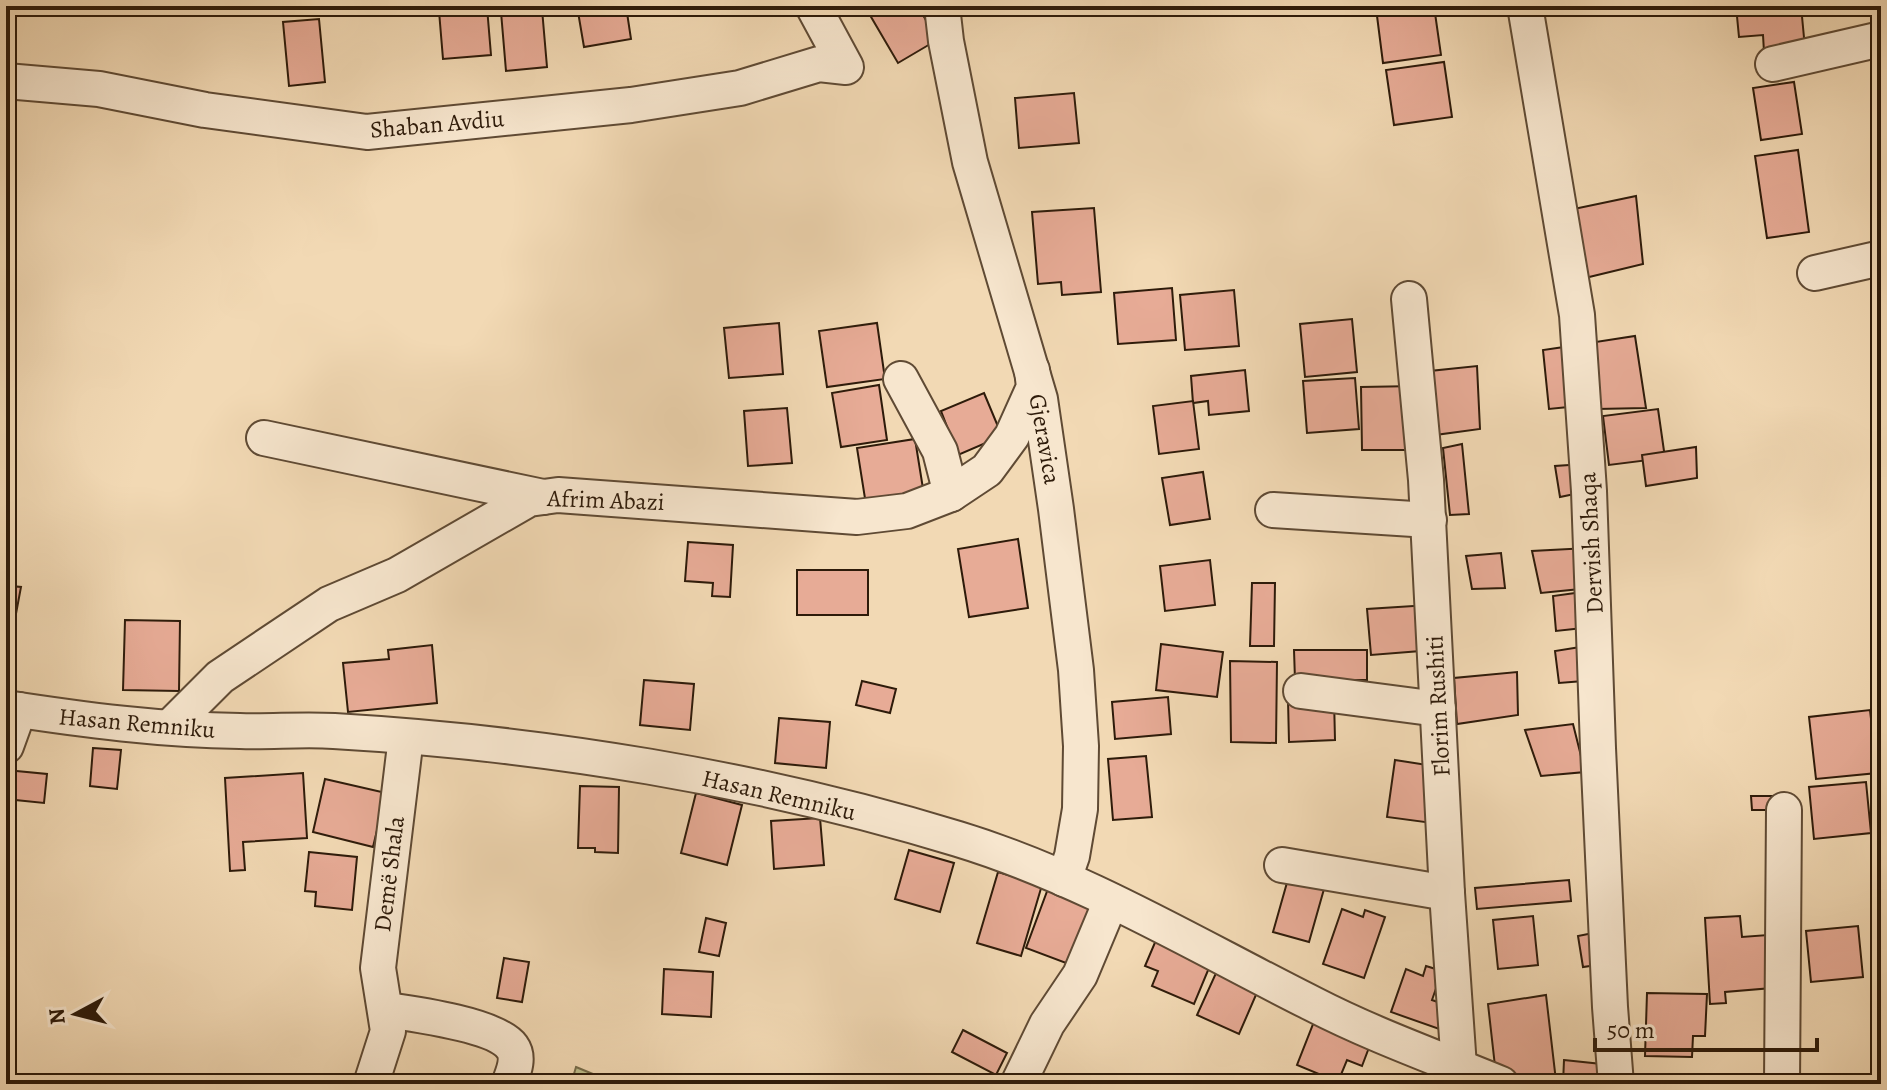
<svg xmlns="http://www.w3.org/2000/svg" width="1887" height="1090" viewBox="0 0 1887 1090" font-family="Alegreya,serif">
	<style>
		.green { fill: #bdbe8b; stroke: #766c4a; stroke-width: 2 }
		.building { fill: #e7ab96; stroke: #2e1b0a; stroke-width: 2 }
		.lines { fill: none; stroke-linecap: round; stroke-linejoin: round }
		.minor-casing { stroke: #5f4a34; stroke-width: 38 }
		.minor { stroke: #f7e6ce; stroke-width: 34 }
		.labels { text-anchor: middle; dominant-baseline: central; stroke-width: 6; stroke-linejoin: round; paint-order: stroke }
		.street-label { font-size: 24px; fill: #2e1b0a; stroke: #f7e6ce }
	</style>
	<rect width="100%" height="100%" fill="#f2d9b4"/>
	<filter id="stains"><feTurbulence type="fractalNoise" baseFrequency=".0025" numOctaves="4"/><feColorMatrix values="0 0 0 0 .2 0 0 0 0 .09 0 0 0 0 .02 0 0 0 .5 -.17"/></filter>
	<radialGradient id="worn" r=".72"><stop offset=".6" stop-color="#630" stop-opacity="0"/><stop offset="1" stop-color="#630" stop-opacity=".3"/></radialGradient>
	<polygon class="green" points="576,1067 617,1084 571,1084"/>
	<g class="building">
		<polygon points="577,6 626,6 631,39 584,47"/>
		<polygon points="874,6 918,6 937,40 898,63 867,10"/>
		<polygon points="1391,6 1434,6 1441,55 1383,63 1376,8"/>
		<polygon points="1736,6 1801,6 1805,48 1764,52 1763,35 1739,37"/>
		<polygon points="1859,6 1881,6 1881,11 1859,13"/>
		<polygon points="487,7 491,55 443,59 439,11"/>
		<polygon points="542,9 547,67 506,71 501,12"/>
		<polygon points="319,19 325,82 289,86 283,22"/>
		<polygon points="1444,62 1452,117 1394,125 1386,70"/>
		<polygon points="1794,82 1802,134 1761,140 1753,88"/>
		<polygon points="1074,93 1079,143 1019,148 1015,98"/>
		<polygon points="1798,150 1809,232 1767,238 1755,156"/>
		<polygon points="1636,196 1643,264 1585,278 1569,210"/>
		<polygon points="1094,208 1101,292 1062,295 1061,282 1038,284 1032,212"/>
		<polygon points="1172,288 1176,340 1118,344 1114,293"/>
		<polygon points="1234,290 1239,346 1185,350 1180,295"/>
		<polygon points="1352,319 1357,372 1305,377 1300,324"/>
		<polygon points="779,323 783,374 729,378 724,328"/>
		<polygon points="877,323 885,379 827,387 819,331"/>
		<polygon points="1635,336 1646,408 1597,409 1589,343"/>
		<polygon points="1571,346 1578,406 1549,409 1543,350"/>
		<polygon points="1477,366 1480,429 1435,435 1430,371"/>
		<polygon points="1245,370 1249,411 1209,415 1208,401 1193,403 1191,376"/>
		<polygon points="1355,378 1359,429 1307,433 1303,381"/>
		<polygon points="879,385 887,440 841,447 832,393"/>
		<polygon points="1416,386 1418,450 1362,450 1361,387"/>
		<polygon points="984,393 1002,436 958,455 941,411"/>
		<polygon points="1193,401 1199,449 1159,454 1153,406"/>
		<polygon points="787,408 792,463 748,466 744,411"/>
		<polygon points="1658,409 1665,458 1609,465 1603,416"/>
		<polygon points="915,439 925,501 867,511 857,448"/>
		<polygon points="1462,444 1469,514 1450,515 1443,448"/>
		<polygon points="1696,447 1697,478 1646,486 1642,455"/>
		<polygon points="1584,464 1589,491 1560,497 1555,466"/>
		<polygon points="1203,472 1210,519 1170,525 1162,478"/>
		<polygon points="1018,539 1028,608 969,617 958,549"/>
		<polygon points="688,542 733,545 730,597 712,596 713,583 685,581"/>
		<polygon points="1588,548 1590,588 1541,593 1532,551"/>
		<polygon points="1501,553 1505,588 1472,589 1466,556"/>
		<polygon points="1210,560 1215,605 1165,611 1160,566"/>
		<polygon points="6,569 14,570 11,586 21,587 12,635 6,634"/>
		<rect x="797" y="570" width="71" height="45"/>
		<polygon points="1252,583 1275,583 1274,646 1250,646"/>
		<polygon points="1590,591 1592,627 1556,631 1553,596"/>
		<polygon points="1429,605 1433,650 1371,655 1367,609"/>
		<polygon points="125,620 180,621 179,691 123,690"/>
		<polygon points="1161,644 1223,652 1217,697 1156,690"/>
		<polygon points="432,645 437,703 348,712 343,663 389,659 388,650"/>
		<polygon points="1593,645 1596,680 1559,683 1555,651"/>
		<polygon points="1294,650 1367,650 1367,680 1295,680"/>
		<polygon points="1230,661 1277,662 1276,743 1231,742"/>
		<polygon points="1517,672 1518,715 1457,724 1454,678"/>
		<polygon points="644,680 694,684 690,730 640,725"/>
		<polygon points="862,681 896,689 890,713 856,705"/>
		<polygon points="1168,697 1171,734 1115,739 1112,702"/>
		<polygon points="1334,698 1335,740 1289,742 1288,700"/>
		<polygon points="1870,710 1877,773 1816,779 1809,717"/>
		<polygon points="779,718 830,722 826,768 775,763"/>
		<polygon points="1573,724 1585,772 1541,776 1525,730"/>
		<polygon points="93,748 121,750 117,789 90,786"/>
		<polygon points="1146,756 1152,817 1113,820 1108,759"/>
		<polygon points="1395,760 1440,767 1432,823 1387,817"/>
		<polygon points="6,770 47,774 44,803 6,799"/>
		<polygon points="303,773 307,838 243,842 245,870 230,871 225,778"/>
		<polygon points="325,779 386,793 373,847 313,832"/>
		<polygon points="1866,782 1871,833 1814,839 1809,787"/>
		<polygon points="580,786 619,787 618,853 595,852 595,848 578,848"/>
		<polygon points="696,793 742,805 727,865 681,853"/>
		<polygon points="1751,796 1776,796 1775,810 1752,810"/>
		<polygon points="820,818 824,865 774,869 771,821"/>
		<polygon points="909,850 954,863 940,912 895,899"/>
		<polygon points="309,852 357,857 352,910 315,906 316,892 305,891"/>
		<polygon points="6,871 13,873 6,914"/>
		<polygon points="998,872 1042,885 1021,956 977,943"/>
		<polygon points="1290,872 1326,882 1309,942 1273,932"/>
		<polygon points="1569,880 1571,901 1477,909 1475,888"/>
		<polygon points="1049,886 1097,904 1074,966 1026,948"/>
		<polygon points="1342,909 1363,917 1365,910 1385,917 1364,978 1323,964"/>
		<polygon points="1533,916 1538,965 1498,969 1493,920"/>
		<polygon points="1740,916 1742,937 1768,935 1772,988 1725,992 1726,1003 1710,1004 1705,918"/>
		<polygon points="706,918 726,923 719,956 699,952"/>
		<polygon points="1858,926 1863,977 1811,982 1806,931"/>
		<polygon points="1603,931 1604,964 1583,967 1578,936"/>
		<polygon points="1159,933 1214,956 1194,1004 1152,986 1158,971 1145,966"/>
		<polygon points="504,958 529,962 522,1002 497,998"/>
		<polygon points="1221,962 1262,981 1239,1034 1197,1015"/>
		<polygon points="1426,966 1442,971 1432,1000 1453,1007 1445,1031 1391,1012 1406,969 1423,976"/>
		<polygon points="664,969 713,972 711,1017 662,1014"/>
		<polygon points="1647,993 1707,994 1705,1036 1693,1036 1692,1057 1645,1056"/>
		<polygon points="1546,995 1556,1081 1496,1075 1488,1004"/>
		<polygon points="1317,1014 1373,1037 1362,1066 1347,1060 1338,1082 1297,1065"/>
		<polygon points="963,1030 1007,1053 996,1075 952,1052"/>
		<polygon points="1564,1060 1611,1065 1616,1084 1563,1084"/>
	</g>
	<g class="lines">
		<g class="minor-casing">
			<g id="minor">
				<polyline points="942,6 946,41 970,162 1040,399 1056,509 1076,670 1081,746 1080,809 1072,856 1064,879"/>
				<polyline points="1525,6 1577,315 1589,491 1598,748 1610,1007 1616,1084"/>
				<polyline points="1773,64 1881,39"/>
				<polyline points="6,81 99,89 205,110 367,132 631,105 740,88 819,64 846,67 813,6"/>
				<polyline points="1815,273 1881,258"/>
				<polyline points="1409,299 1426,480 1447,893 1459,1067"/>
				<polyline points="901,379 940,451 951,494"/>
				<polyline points="264,438 543,497"/>
				<polyline points="1273,510 1429,520"/>
				<polyline points="1301,691 1438,709"/>
				<path d="M 6,708 C 84,720 161,730 240,731 C 271,732 303,729 334,731 C 542,743 759,778 958,839 C 1083,877 1197,946 1313,1004 C 1373,1035 1438,1058 1501,1084"/>
				<polyline points="170,727 220,677 329,604 397,575 529,499 558,495 857,517 907,511 951,494 987,470 1012,436 1034,387 1032,370"/>
				<polyline points="6,746 19,710"/>
				<polyline points="1282,865 1447,893"/>
				<path d="M 386,1010 C 414,1014 496,1025 512,1047 C 520,1058 513,1073 509,1084"/>
				<polyline points="371,1084 388,1031 378,968 406,737"/>
				<polyline points="1018,1084 1047,1024 1080,975 1111,901"/>
				<polyline points="1782,1084 1784,810"/>
			</g>
		</g>
		<use href="#minor" class="minor"/>
	</g>
	<g class="labels">
		<g class="street-label">
			<text transform="translate(437 124) rotate(-5)">Shaban Avdiu</text>
			<text transform="translate(1045 439) rotate(80)">Gjeravica</text>
			<text transform="translate(606 500) rotate(2)">Afrim Abazi</text>
			<text transform="translate(1591 543) rotate(-93)">Dervish Shaqa</text>
			<text transform="translate(1438 706) rotate(-93)">Florim Rushiti</text>
			<text transform="translate(137 723) rotate(5)">Hasan Remniku</text>
			<text transform="translate(779 795) rotate(13)">Hasan Remniku</text>
			<text transform="translate(389 874) rotate(-83)">Demë Shala</text>
		</g>
	</g>
	<rect width="1887" height="1090" fill="none" stroke="#f2d9b4" stroke-width="32"/>
	<rect x="8" y="8" width="1871" height="1074" fill="none" stroke="#2e1b0a" stroke-width="4"/>
	<rect x="16" y="16" width="1855" height="1058" fill="none" stroke="#2e1b0a" stroke-width="2"/>
	<g transform="translate(76 1014) rotate(263)" stroke="#f7e6ce" stroke-width="6" paint-order="stroke">
	<path d="M0-6L14 30L0 20L-14 30Z" fill="#2e1b0a"/>
	<text y="-12" font-size="22" font-weight="bold" text-anchor="middle" fill="#2e1b0a">N</text>
	</g>
	<path d="M1595 1038v12h222v-12" fill="none" stroke="#2e1b0a" stroke-width="4"/>
	<text x="1607" y="1038" font-size="24" fill="#2e1b0a" stroke="#f7e6ce" stroke-width="6" paint-order="stroke">50 m</text>
	<rect width="100%" height="100%" filter="url(#stains)"/>
	<rect width="100%" height="100%" fill="url(#worn)"/>
</svg>
